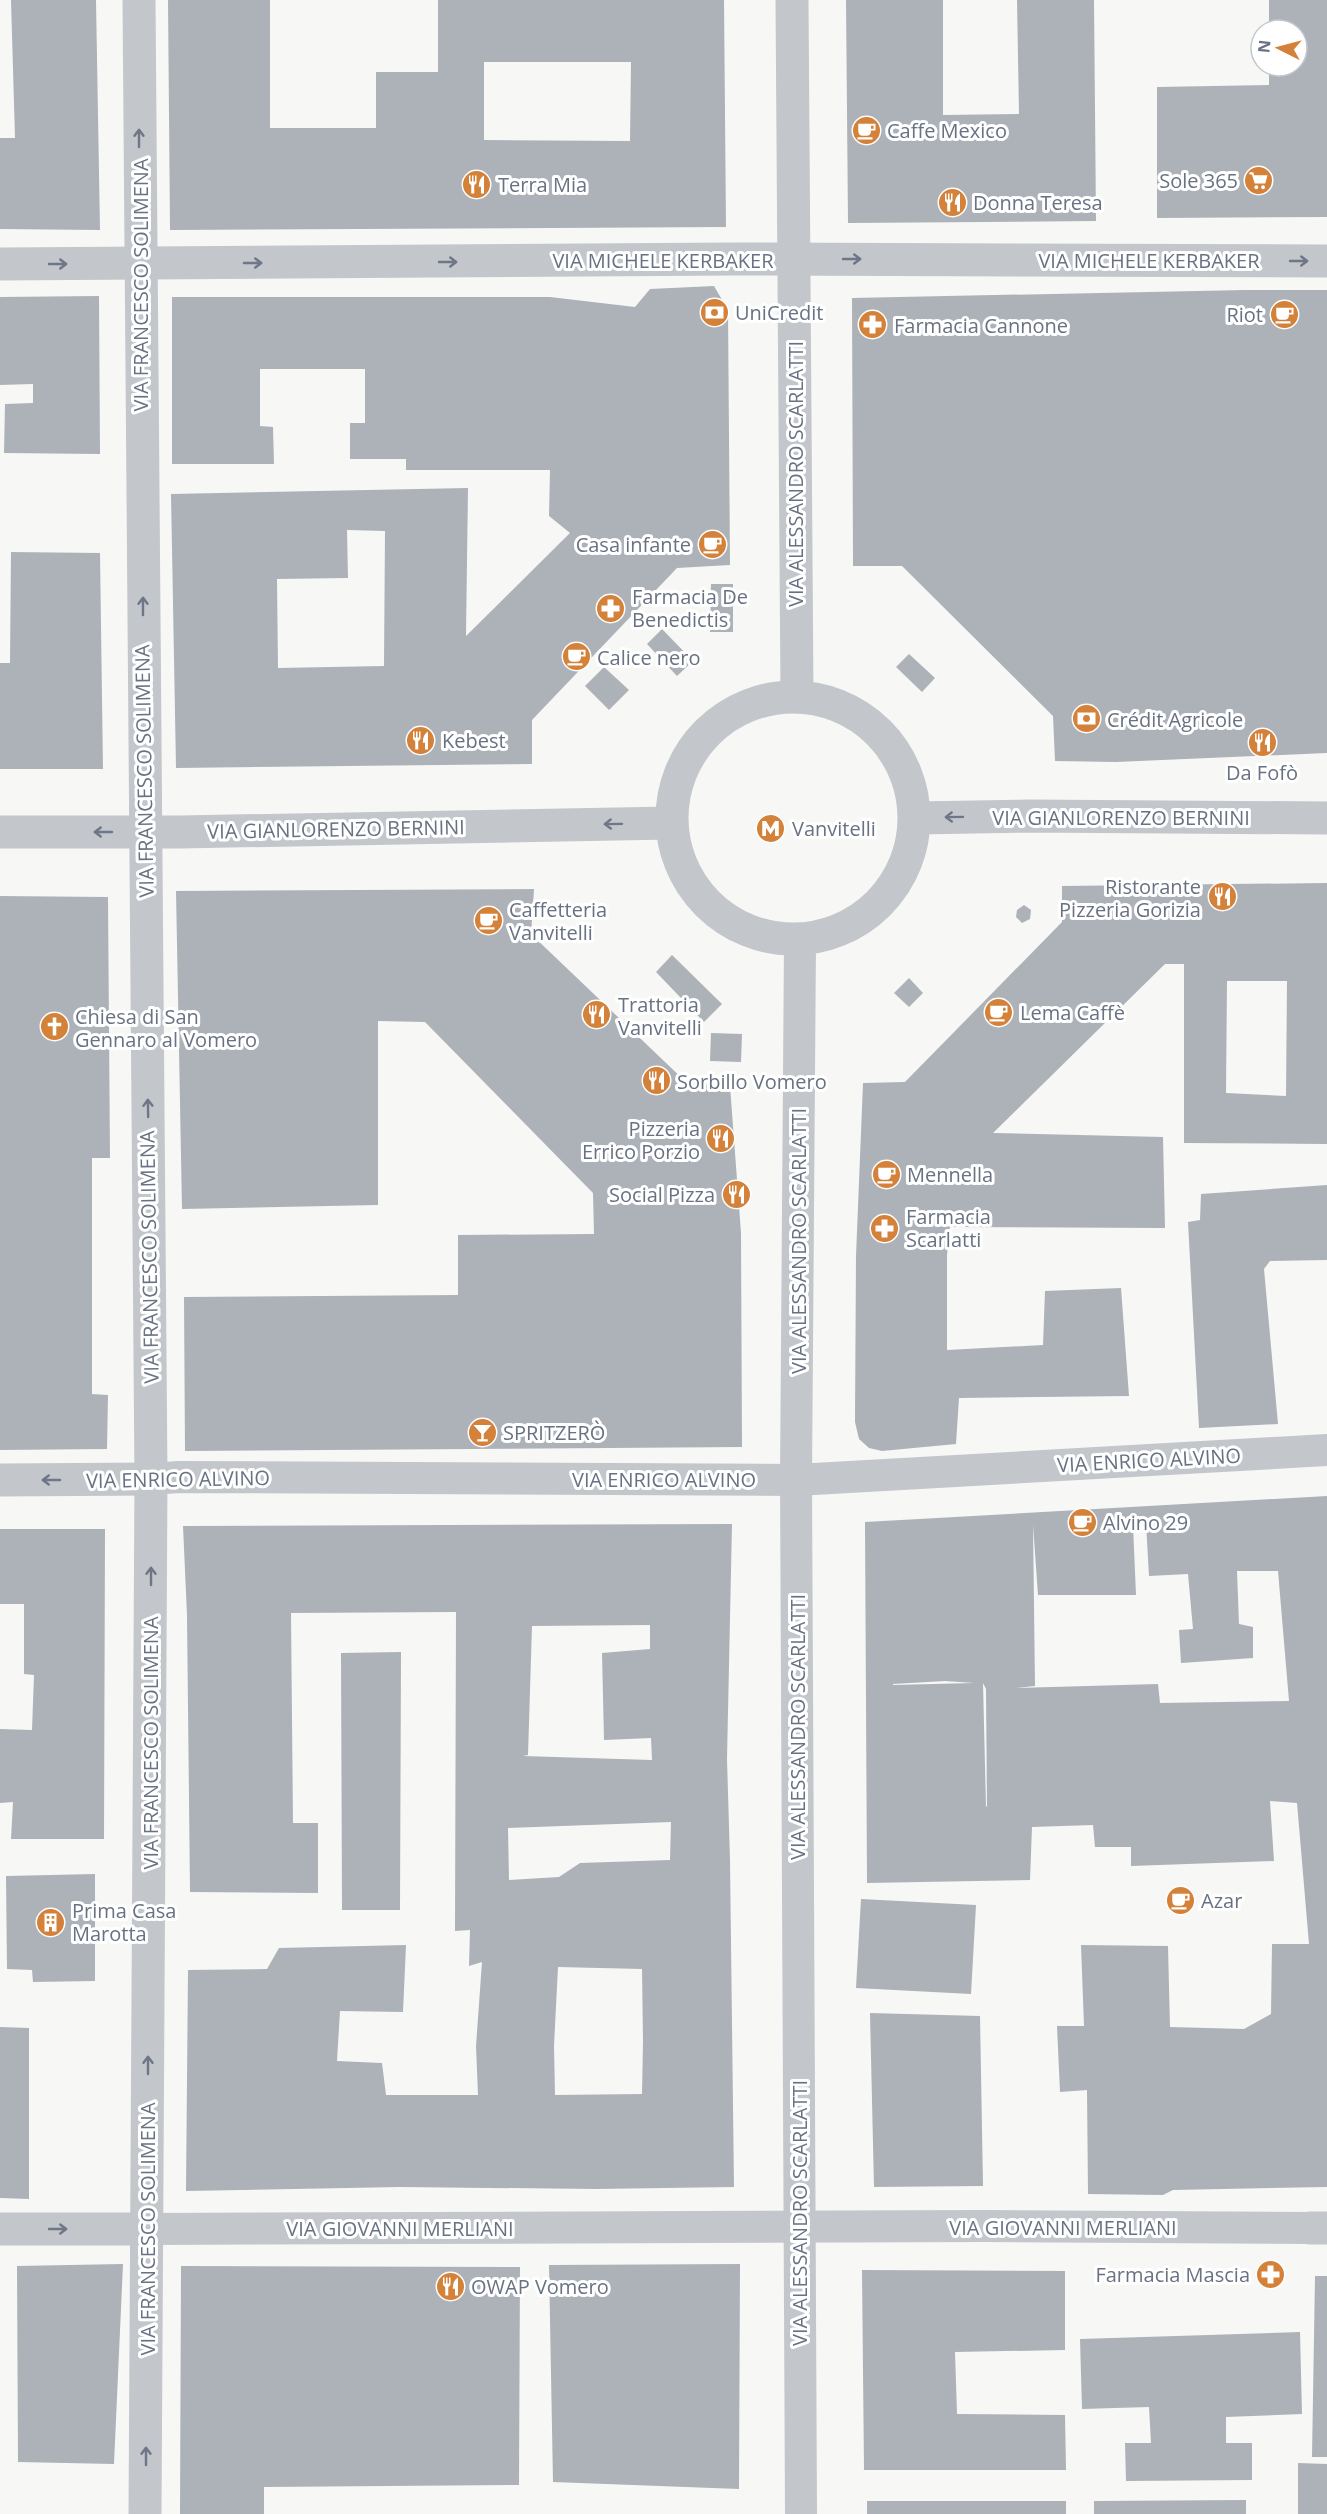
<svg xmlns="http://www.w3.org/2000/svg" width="1327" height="2514" font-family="'Open Sans',sans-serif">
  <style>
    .building { fill: #adb2b8; fill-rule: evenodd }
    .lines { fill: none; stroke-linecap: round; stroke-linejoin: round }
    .pedestrian { stroke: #c3c6ca; stroke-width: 32 }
    .minor { stroke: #c3c6ca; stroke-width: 33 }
    .tertiary { stroke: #c3c6ca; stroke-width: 33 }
    .oneway { stroke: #6e7687 }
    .labels { text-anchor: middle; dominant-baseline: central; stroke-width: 6; stroke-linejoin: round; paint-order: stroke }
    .poi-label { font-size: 20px; fill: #697283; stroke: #fff; text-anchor: start }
    .street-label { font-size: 20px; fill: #697283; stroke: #fff }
  </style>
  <rect width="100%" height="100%" fill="#f7f7f5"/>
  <!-- building -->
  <g class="building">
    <path d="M 11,0 L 96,0 L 100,230 L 0,229 L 0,138 L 15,138 Z"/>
    <path d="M 168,0 L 270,0 L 270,128 L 376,128 L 376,72 L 438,72 L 438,0 L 724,0 L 726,227 L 170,230 ZM 484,62 L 631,62 L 630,141 L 484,140 Z"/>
    <path d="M 846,0 L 943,0 L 943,115 L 1019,114 L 1017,0 L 1094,0 L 1096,221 L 848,223 Z"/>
    <path d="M 1269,0 L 1327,0 L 1327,217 L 1157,218 L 1157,87 L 1269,85 L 1269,66 L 1297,66 L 1297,30 L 1269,30 Z"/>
    <path d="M 714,286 L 728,310 L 730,565 L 677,568 L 532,720 L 532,764 L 176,768 L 171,494 L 468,488 L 466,636 L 570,533 L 549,516 L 550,470 L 406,470 L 406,459 L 350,459 L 350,423 L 365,423 L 365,369 L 260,369 L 260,426 L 273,427 L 274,464 L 172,464 L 172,297 L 550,297 L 635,307 L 650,289 ZM 347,530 L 385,531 L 384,666 L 278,668 L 277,579 L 348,578 Z"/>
    <path d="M 1245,290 L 1327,290 L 1327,753 L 1116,762 L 1055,761 L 1053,716 L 902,566 L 853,566 L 852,298 Z"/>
    <path d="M 99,296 L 100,454 L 4,453 L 5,404 L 33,403 L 33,384 L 0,385 L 0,297 Z"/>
    <path d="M 11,552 L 100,553 L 103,769 L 0,769 L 0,663 L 10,663 Z"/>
    <path d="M 711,584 L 733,584 L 733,632 L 710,632 Z"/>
    <path d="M 662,629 L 693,661 L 677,676 L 647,644 Z"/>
    <path d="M 909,654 L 935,678 L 922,692 L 896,667 Z"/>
    <path d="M 604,667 L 629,690 L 609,710 L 585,686 Z"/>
    <path d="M 1327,883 L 1327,1144 L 1184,1143 L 1184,964 L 1165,964 L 993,1133 L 1163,1137 L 1165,1228 L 950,1227 L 947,1255 L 947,1350 L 1043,1345 L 1045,1291 L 1121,1288 L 1129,1396 L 959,1398 L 956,1444 L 882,1451 L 869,1448 L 859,1439 L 855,1422 L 856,1256 L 863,1083 L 905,1082 L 1062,922 L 1062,886 ZM 1227,981 L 1287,981 L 1286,1096 L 1226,1093 Z"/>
    <path d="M 534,889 L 531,934 L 687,1083 L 730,1086 L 741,1233 L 742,1447 L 185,1451 L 184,1297 L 458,1295 L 458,1235 L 594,1234 L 593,1193 L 425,1022 L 378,1021 L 378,1205 L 182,1209 L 176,891 Z"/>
    <path d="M 0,896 L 108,897 L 110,1158 L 92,1158 L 92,1394 L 108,1395 L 107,1449 L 0,1450 Z"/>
    <path d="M 1024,905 L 1031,910 L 1030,919 L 1022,923 L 1016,917 L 1017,910 Z"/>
    <path d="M 672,955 L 722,1004 L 704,1022 L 656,972 Z"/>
    <path d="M 909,978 L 923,993 L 909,1007 L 894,993 Z"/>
    <path d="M 711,1033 L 742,1034 L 741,1062 L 710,1061 Z"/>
    <path d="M 1327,1185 L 1327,1260 L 1270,1261 L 1264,1269 L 1278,1424 L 1199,1428 L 1188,1222 L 1200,1220 L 1201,1194 Z"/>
    <path d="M 1327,1496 L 1327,2187 L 1173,2190 L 1163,2195 L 1088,2194 L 1087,2090 L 1060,2092 L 1057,2026 L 1084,2026 L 1081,1945 L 1168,1946 L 1170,2027 L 1244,2029 L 1271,2014 L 1272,1944 L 1309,1944 L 1297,1803 L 1270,1801 L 1274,1861 L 1131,1866 L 1131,1847 L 1095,1847 L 1093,1825 L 1032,1827 L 1030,1880 L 867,1883 L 865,1522 ZM 1146,1523 L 1149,1576 L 1188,1574 L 1193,1629 L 1179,1630 L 1181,1663 L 1253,1658 L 1253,1627 L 1239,1624 L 1237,1571 L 1278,1571 L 1289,1701 L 1160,1703 L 1158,1684 L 1016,1688 L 1035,1686 L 1033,1525 L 1038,1595 L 1136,1595 L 1133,1525 ZM 945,1681 L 974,1683 L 893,1685 L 893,1684 ZM 983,1683 L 986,1689 L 987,1806 L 986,1807 Z"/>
    <path d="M 732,1524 L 727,1759 L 730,1860 L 734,2187 L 595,2189 L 400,2187 L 186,2191 L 188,1970 L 267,1969 L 279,1948 L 406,1945 L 403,2012 L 340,2011 L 337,2061 L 382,2063 L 386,2095 L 478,2095 L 476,2046 L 482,1962 L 469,1966 L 470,1930 L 455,1931 L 456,1612 L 291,1613 L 293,1823 L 318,1823 L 318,1893 L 190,1892 L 187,1615 L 183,1526 ZM 650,1625 L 650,1649 L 602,1653 L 604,1740 L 651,1738 L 652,1760 L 523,1756 L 528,1755 L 532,1626 ZM 671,1822 L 670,1860 L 580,1863 L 559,1877 L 509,1880 L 508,1828 ZM 558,1967 L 642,1969 L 643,2041 L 642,2094 L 555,2095 L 554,2046 Z"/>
    <path d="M 0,1529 L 105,1529 L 104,1839 L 11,1839 L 13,1802 L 0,1803 L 0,1729 L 32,1730 L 34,1675 L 24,1674 L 24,1604 L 0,1604 Z"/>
    <path d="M 401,1652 L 400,1910 L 342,1910 L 341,1653 Z"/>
    <path d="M 95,1874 L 95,1981 L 33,1982 L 32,1970 L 7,1969 L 6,1876 Z"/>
    <path d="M 861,1899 L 976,1905 L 971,1994 L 856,1988 Z"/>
    <path d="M 870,2013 L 980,2016 L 983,2186 L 874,2187 Z"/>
    <path d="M 0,2027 L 29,2028 L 29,2199 L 0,2198 Z"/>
    <path d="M 123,2264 L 114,2464 L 18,2462 L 17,2266 Z"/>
    <path d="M 740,2264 L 739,2489 L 553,2482 L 549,2265 Z"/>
    <path d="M 181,2266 L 520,2267 L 519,2485 L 264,2487 L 264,2514 L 180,2514 Z"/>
    <path d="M 862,2270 L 1065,2271 L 1065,2350 L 955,2352 L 957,2414 L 1065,2415 L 1066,2470 L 864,2470 Z"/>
    <path d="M 1315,2276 L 1327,2276 L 1327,2457 L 1312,2457 Z"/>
    <path d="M 1300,2332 L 1302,2414 L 1226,2417 L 1226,2443 L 1252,2443 L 1252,2480 L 1126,2481 L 1125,2443 L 1151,2443 L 1149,2407 L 1082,2409 L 1080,2339 Z"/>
    <path d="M 1298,2463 L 1327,2464 L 1327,2514 L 1298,2514 Z"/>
    <path d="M 1246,2500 L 1246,2514 L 1094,2514 L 1094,2501 Z"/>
    <rect x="867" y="2501" width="199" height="13"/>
  </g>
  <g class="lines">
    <!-- pedestrian -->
    <g class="pedestrian">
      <path d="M 800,941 L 796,1480 L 801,2514"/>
      <path d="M 151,1479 L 179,1477 L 796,1480 L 1327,1450"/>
      <path d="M 147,2229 L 986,2226 L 1310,2228"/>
    </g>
    <!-- minor -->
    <g class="minor">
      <path d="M 139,0 L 151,1479 L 145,2514"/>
      <path d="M 792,0 L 797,696"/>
      <path d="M 0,264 L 736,259 L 1327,261"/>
      <path d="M 0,1480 L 151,1479"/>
      <path d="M 1310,2228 L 1327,2228"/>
      <path d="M 0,2229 L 147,2229"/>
    </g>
    <!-- tertiary -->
    <g class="tertiary">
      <circle cx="793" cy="818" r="121"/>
      <path d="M 916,818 L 1030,816 L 1327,818"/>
      <path d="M 0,832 L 181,832 L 671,823"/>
    </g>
  </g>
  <!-- one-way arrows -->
  <defs><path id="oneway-shaft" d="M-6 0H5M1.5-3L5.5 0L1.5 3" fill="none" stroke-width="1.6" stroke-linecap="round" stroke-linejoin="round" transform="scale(1.5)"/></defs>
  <g class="oneway">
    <use href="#oneway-shaft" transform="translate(139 138) rotate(-90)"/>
    <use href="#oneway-shaft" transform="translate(852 259)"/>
    <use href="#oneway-shaft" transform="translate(1299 261)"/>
    <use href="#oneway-shaft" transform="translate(448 262)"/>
    <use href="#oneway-shaft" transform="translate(253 263)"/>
    <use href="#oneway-shaft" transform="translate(58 264)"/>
    <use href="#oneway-shaft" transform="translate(143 606) rotate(-90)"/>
    <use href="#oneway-shaft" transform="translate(954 817) rotate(179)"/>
    <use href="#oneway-shaft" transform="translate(613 824) rotate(179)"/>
    <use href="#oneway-shaft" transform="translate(103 832) rotate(180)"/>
    <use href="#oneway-shaft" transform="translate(148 1108) rotate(-91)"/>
    <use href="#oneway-shaft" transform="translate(51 1480) rotate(180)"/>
    <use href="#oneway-shaft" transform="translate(151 1576) rotate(-90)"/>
    <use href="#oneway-shaft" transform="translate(148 2065) rotate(-90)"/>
    <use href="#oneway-shaft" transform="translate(58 2229)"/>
    <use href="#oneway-shaft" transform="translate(146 2456) rotate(-90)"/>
  </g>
  <!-- icons -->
  <defs>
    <symbol id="cafe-disc" viewBox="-11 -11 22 22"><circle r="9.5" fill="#d48139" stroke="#fff"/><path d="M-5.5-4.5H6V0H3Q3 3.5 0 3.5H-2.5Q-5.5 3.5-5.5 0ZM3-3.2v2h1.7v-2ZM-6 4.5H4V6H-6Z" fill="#fff"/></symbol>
    <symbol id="supermarket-disc" viewBox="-11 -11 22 22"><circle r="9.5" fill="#d48139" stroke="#fff"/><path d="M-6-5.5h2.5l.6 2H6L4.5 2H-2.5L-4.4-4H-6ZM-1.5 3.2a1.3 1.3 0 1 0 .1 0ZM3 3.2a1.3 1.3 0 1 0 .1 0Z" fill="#fff"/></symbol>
    <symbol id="restaurant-disc" viewBox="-11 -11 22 22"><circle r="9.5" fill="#d48139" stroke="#fff"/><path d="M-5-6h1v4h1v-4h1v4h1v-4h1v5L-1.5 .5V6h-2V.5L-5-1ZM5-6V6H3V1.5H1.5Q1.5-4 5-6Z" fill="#fff"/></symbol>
    <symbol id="bank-disc" viewBox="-11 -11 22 22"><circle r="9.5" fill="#d48139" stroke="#fff"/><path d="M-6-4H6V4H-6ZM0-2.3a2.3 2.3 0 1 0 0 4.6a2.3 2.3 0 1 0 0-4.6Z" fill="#fff"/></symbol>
    <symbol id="pharmacy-disc" viewBox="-11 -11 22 22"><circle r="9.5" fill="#d48139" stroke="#fff"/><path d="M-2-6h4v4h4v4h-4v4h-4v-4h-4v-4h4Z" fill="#fff"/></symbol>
    <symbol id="metro-disc" viewBox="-11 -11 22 22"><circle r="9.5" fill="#d48139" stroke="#fff"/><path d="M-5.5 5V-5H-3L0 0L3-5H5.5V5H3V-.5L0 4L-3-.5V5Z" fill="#fff"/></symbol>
    <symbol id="church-disc" viewBox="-11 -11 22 22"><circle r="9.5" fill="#d48139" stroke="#fff"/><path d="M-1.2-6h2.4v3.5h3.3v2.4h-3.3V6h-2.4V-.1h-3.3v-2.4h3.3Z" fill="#fff"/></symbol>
    <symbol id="bar-disc" viewBox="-11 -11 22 22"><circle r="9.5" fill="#d48139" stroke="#fff"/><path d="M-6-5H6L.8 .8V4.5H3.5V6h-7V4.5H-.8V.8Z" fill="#fff"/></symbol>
    <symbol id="building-disc" viewBox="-11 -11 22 22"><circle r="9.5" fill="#d48139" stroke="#fff"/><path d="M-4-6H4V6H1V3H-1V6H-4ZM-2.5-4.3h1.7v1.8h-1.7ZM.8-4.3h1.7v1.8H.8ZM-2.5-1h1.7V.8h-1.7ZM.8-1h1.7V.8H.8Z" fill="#fff"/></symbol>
  </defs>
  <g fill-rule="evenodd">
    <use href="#cafe-disc" x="850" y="114" width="33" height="33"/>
    <use href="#supermarket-disc" x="1242" y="164" width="33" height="33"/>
    <use href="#restaurant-disc" x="460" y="168" width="33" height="33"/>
    <use href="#restaurant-disc" x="936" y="186" width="33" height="33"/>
    <use href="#bank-disc" x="698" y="296" width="33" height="33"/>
    <use href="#cafe-disc" x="1268" y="298" width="33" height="33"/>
    <use href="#pharmacy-disc" x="856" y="308" width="33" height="33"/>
    <use href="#cafe-disc" x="696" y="528" width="33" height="33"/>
    <use href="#pharmacy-disc" x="594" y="592" width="33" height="33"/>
    <use href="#cafe-disc" x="560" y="640" width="33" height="33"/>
    <use href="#bank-disc" x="1070" y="702" width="33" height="33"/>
    <use href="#restaurant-disc" x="404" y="724" width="33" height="33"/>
    <use href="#restaurant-disc" x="1246" y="726" width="33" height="33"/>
    <use href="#metro-disc" x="754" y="812" width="33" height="33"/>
    <use href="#restaurant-disc" x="1206" y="880" width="33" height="33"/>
    <use href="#cafe-disc" x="472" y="904" width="33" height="33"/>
    <use href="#cafe-disc" x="982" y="996" width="33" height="33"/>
    <use href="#restaurant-disc" x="580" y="998" width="33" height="33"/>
    <use href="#church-disc" x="38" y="1010" width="33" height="33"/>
    <use href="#restaurant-disc" x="640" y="1064" width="33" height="33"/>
    <use href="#restaurant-disc" x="704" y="1122" width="33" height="33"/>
    <use href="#cafe-disc" x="870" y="1158" width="33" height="33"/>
    <use href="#restaurant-disc" x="720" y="1178" width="33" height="33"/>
    <use href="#pharmacy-disc" x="868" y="1212" width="33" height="33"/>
    <use href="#bar-disc" x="466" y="1416" width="33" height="33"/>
    <use href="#cafe-disc" x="1066" y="1506" width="33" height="33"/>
    <use href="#cafe-disc" x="1164" y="1884" width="33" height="33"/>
    <use href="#building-disc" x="34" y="1906" width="33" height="33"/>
    <use href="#pharmacy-disc" x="1254" y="2258" width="33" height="33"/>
    <use href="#restaurant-disc" x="434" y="2270" width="33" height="33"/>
  </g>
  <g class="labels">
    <!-- poi labels -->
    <g class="poi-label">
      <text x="887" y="130">Caffe Mexico</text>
      <text x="1238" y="180" text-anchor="end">Sole 365</text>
      <text x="498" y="184">Terra Mia</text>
      <text x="973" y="202">Donna Teresa</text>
      <text x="735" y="312">UniCredit</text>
      <text x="1263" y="314" text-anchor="end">Riot</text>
      <text x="894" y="325">Farmacia Cannone</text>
      <text x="691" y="544" text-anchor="end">Casa infante</text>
      <text x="632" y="596">Farmacia De<tspan x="632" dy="23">Benedictis</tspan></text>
      <text x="597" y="657">Calice nero</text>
      <text x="1107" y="719">Crédit Agricole</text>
      <text x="442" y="740">Kebest</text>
      <text x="1262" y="772" text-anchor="middle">Da Fofò</text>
      <text x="792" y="828">Vanvitelli</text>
      <text x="1201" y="886" text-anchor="end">Ristorante<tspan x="1201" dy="23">Pizzeria Gorizia</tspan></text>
      <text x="509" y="909">Caffetteria<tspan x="509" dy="23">Vanvitelli</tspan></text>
      <text x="618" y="1004">Trattoria<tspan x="618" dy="23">Vanvitelli</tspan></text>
      <text x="1020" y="1012">Lema Caffè</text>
      <text x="75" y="1016">Chiesa di San<tspan x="75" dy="23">Gennaro al Vomero</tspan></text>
      <text x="677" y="1081">Sorbillo Vomero</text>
      <text x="700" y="1128" text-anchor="end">Pizzeria<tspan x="700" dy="23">Errico Porzio</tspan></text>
      <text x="907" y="1174">Mennella</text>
      <text x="715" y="1194" text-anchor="end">Social Pizza</text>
      <text x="906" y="1216">Farmacia<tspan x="906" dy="23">Scarlatti</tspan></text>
      <text x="503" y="1432">SPRITZERÒ</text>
      <text x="1103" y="1522">Alvino 29</text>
      <text x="1201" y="1900">Azar</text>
      <text x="72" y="1910">Prima Casa<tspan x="72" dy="23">Marotta</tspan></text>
      <text x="1250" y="2274" text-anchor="end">Farmacia Mascia</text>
      <text x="471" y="2286">OWAP Vomero</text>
    </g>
    <!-- street labels -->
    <g class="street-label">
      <text x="663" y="260">VIA MICHELE KERBAKER</text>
      <text x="1149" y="260">VIA MICHELE KERBAKER</text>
      <text transform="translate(140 285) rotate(-90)">VIA FRANCESCO SOLIMENA</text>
      <text transform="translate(795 474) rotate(-90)">VIA ALESSANDRO SCARLATTI</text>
      <text transform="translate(144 771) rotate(-91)">VIA FRANCESCO SOLIMENA</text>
      <text x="1121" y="817">VIA GIANLORENZO BERNINI</text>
      <text transform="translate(336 829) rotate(-1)">VIA GIANLORENZO BERNINI</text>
      <text transform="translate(798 1241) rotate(-90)">VIA ALESSANDRO SCARLATTI</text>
      <text transform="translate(149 1257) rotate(-91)">VIA FRANCESCO SOLIMENA</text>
      <text transform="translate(1149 1460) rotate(-3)">VIA ENRICO ALVINO</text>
      <text transform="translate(178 1479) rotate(-1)">VIA ENRICO ALVINO</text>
      <text x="664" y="1479">VIA ENRICO ALVINO</text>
      <text transform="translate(797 1727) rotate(-90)">VIA ALESSANDRO SCARLATTI</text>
      <text transform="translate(150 1743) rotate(-90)">VIA FRANCESCO SOLIMENA</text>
      <text transform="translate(799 2213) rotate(-90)">VIA ALESSANDRO SCARLATTI</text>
      <text x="1063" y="2227">VIA GIOVANNI MERLIANI</text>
      <text x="400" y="2228">VIA GIOVANNI MERLIANI</text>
      <text transform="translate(147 2229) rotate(-90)">VIA FRANCESCO SOLIMENA</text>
    </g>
  </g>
  <!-- north arrow -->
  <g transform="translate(1279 48) rotate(276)"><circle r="28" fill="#ffffff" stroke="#c3c7cd" stroke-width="1.5"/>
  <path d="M0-4.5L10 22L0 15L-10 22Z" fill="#d48139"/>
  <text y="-9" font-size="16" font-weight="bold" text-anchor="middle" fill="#697283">N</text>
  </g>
</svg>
